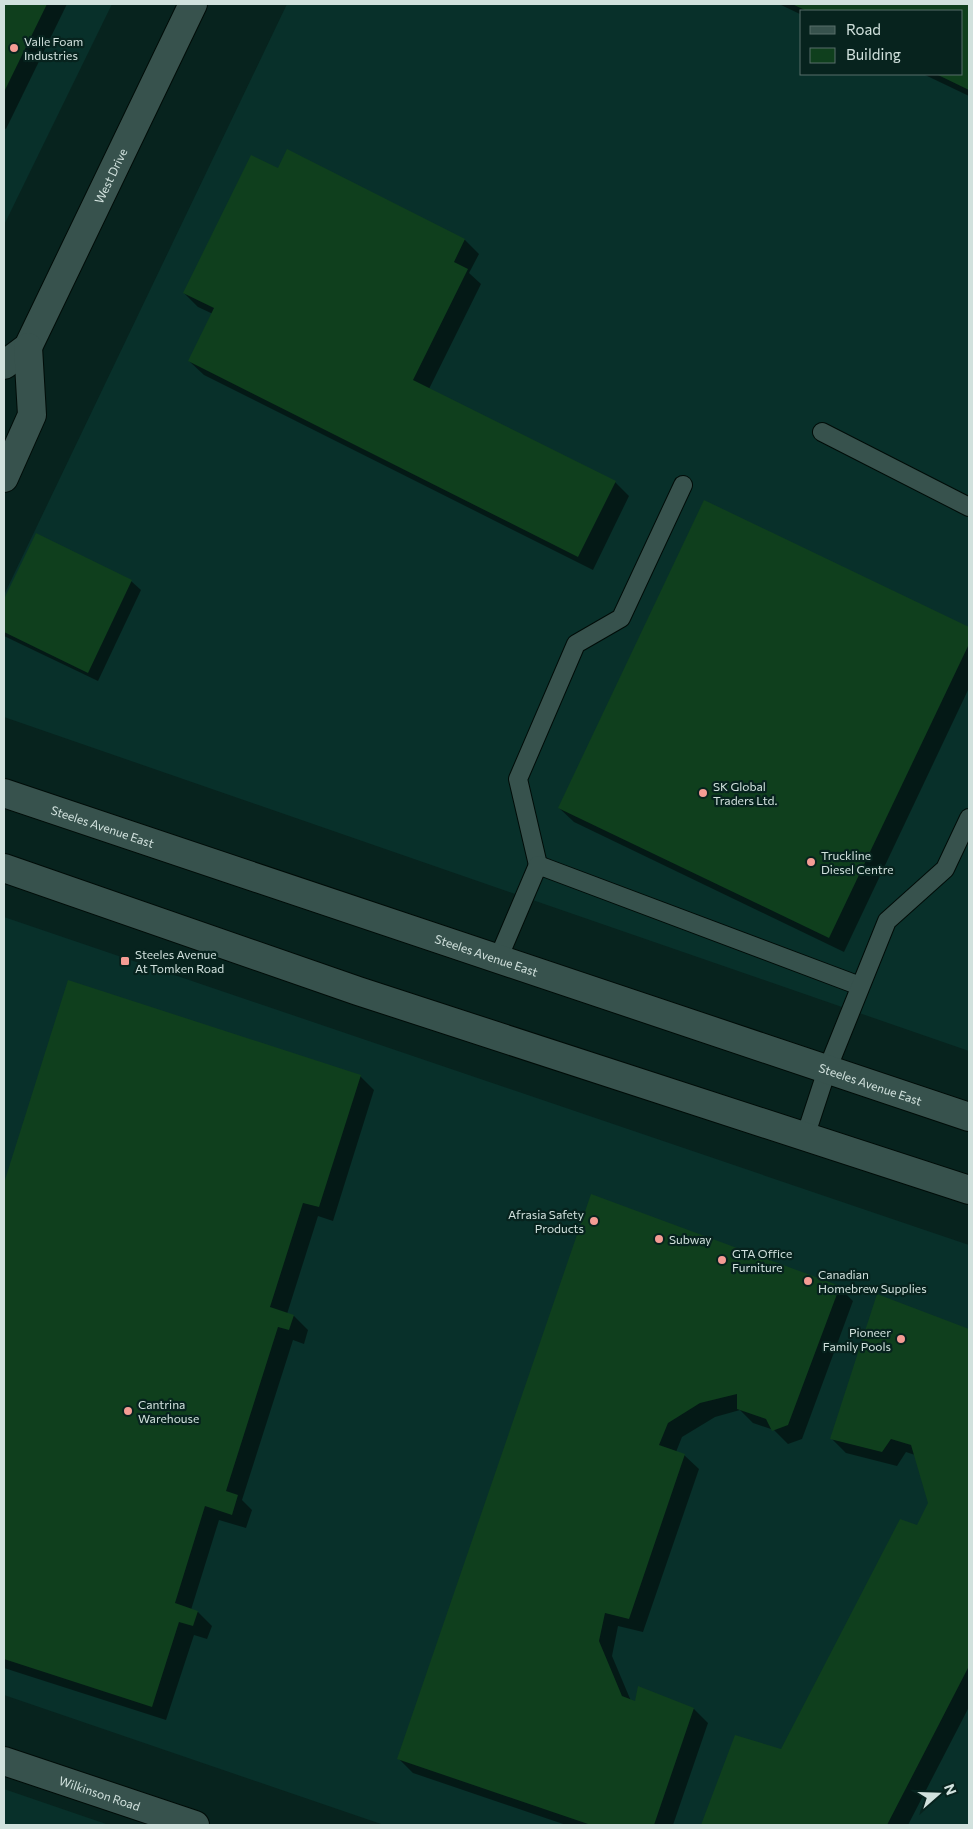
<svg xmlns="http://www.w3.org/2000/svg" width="973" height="1829" font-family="Commissioner,sans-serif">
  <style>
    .built { fill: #08302a; fill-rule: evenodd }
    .shadow { fill: #0007 }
    .building { fill: #0f3f1d }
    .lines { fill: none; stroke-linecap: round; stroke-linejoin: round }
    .service-casing { stroke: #000c08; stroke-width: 20 }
    .minor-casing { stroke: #000c08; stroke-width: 30 }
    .tertiary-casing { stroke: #000c08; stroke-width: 30 }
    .secondary-casing { stroke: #000c08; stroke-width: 30 }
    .service { stroke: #37524d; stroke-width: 18 }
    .minor { stroke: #37524d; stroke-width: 28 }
    .tertiary { stroke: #37524d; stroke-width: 28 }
    .secondary { stroke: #37524d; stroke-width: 28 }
    .poi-dot { fill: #f59c94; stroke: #07231e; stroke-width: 2 }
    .labels { text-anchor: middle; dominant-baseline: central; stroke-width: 4.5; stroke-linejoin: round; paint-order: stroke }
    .poi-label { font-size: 12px; fill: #d1e1dd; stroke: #07231e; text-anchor: start }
    .street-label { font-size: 12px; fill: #d1e1dd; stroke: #07231e }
  </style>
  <rect width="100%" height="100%" fill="#07231e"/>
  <!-- built -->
  <g class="built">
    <path d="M 4,4 L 112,4 L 4,225 Z"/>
    <path d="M 287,4 L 969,4 L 969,1051 L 4,717 L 4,595 ZM 802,11 L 962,11 L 962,74 L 802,74 Z"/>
    <path d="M 4,917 L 969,1245 L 969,1825 L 384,1825 L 4,1695 Z"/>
    <path d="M 4,1789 L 109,1825 L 4,1825 Z"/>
  </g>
  <!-- shadow -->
  <g class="shadow">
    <path d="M 4,4 L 67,4 L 6,129 L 4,128 Z"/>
    <path d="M 779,4 L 969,4 L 969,96 L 923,74 L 962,74 L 962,11 L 802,11 L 802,15 Z"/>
    <path d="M 278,170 L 465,240 L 479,254 L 469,273 L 481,284 L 429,389 L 615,482 L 629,496 L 593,570 L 204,375 L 189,361 L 213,314 L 198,307 L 184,293 Z"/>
    <path d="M 705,502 L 969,629 L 969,688 L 844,952 L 574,822 L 559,808 Z"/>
    <path d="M 36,534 L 131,581 L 141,590 L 98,681 L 4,636 L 4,602 Z"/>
    <path d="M 69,982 L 360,1076 L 374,1090 L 333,1221 L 318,1216 L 287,1314 L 294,1316 L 308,1330 L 304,1344 L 293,1340 L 242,1500 L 252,1510 L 246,1528 L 219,1520 L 191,1610 L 198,1612 L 212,1626 L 207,1639 L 194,1635 L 166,1720 L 4,1668 L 4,1187 Z"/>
    <path d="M 592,1196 L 839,1287 L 853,1301 L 802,1439 L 788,1444 L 774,1430 L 753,1423 L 740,1410 L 715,1417 L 682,1437 L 676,1452 L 684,1455 L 699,1469 L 643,1632 L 618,1626 L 612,1656 L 631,1701 L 694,1709 L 708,1723 L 673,1825 L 566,1825 L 413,1773 L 399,1759 Z"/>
    <path d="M 878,1296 L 969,1330 L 969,1707 L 908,1825 L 703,1825 L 736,1737 L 781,1750 L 918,1527 L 929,1503 L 915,1455 L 906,1452 L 897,1466 L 846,1453 L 832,1439 Z"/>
  </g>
  <!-- building -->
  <g class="building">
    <path d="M 4,4 L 47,4 L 4,92 Z"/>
    <path d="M 792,4 L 969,4 L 969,90 L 936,74 L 962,74 L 962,11 L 807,11 Z"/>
    <path d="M 287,149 L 465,239 L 454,262 L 468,269 L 413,380 L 616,481 L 578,557 L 188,361 L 214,308 L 183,293 L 251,155 L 278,168 Z"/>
    <path d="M 704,500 L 969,627 L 969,644 L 829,938 L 558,808 Z"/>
    <path d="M 36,533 L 132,580 L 88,673 L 4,632 L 4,599 Z"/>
    <path d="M 68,980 L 361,1075 L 319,1207 L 303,1203 L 270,1307 L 294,1315 L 289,1330 L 278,1327 L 226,1491 L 238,1495 L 232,1515 L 205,1506 L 175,1603 L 198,1611 L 193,1626 L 179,1622 L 152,1707 L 4,1659 L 4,1183 Z"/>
    <path d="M 591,1194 L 840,1286 L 788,1425 L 772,1431 L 766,1419 L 737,1409 L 737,1394 L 700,1403 L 668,1423 L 659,1445 L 685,1454 L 629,1619 L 605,1613 L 599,1641 L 622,1696 L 635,1701 L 638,1686 L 694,1708 L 654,1825 L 591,1825 L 397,1759 Z"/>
    <path d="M 877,1294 L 969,1329 L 969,1666 L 887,1825 L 701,1825 L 735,1735 L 781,1749 L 900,1519 L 917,1525 L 928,1503 L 911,1445 L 891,1439 L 882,1452 L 830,1439 Z"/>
  </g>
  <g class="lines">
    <defs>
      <g id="service">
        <path d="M 822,432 L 969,507"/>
        <path d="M 538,865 L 518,779 L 576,644 L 621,618 L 683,485"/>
        <path d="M 498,959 L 538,865 L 860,986"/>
        <path d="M 805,1137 L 827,1070 L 887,921 L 945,869 L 969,818"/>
      </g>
      <g id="minor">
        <path id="s1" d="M 4,1761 L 195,1825"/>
      </g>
      <g id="tertiary">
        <path id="s2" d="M 4,365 L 28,347 L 193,4"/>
        <path d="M 4,478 L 32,415 L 28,347"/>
      </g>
      <g id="secondary">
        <path id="s3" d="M 4,793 L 969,1117"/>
        <path d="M 4,868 L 358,991 L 969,1190"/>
      </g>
    </defs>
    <!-- service casing -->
    <use href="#service" class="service-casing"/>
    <!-- minor casing -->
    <use href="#minor" class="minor-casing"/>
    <!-- tertiary casing -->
    <use href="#tertiary" class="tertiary-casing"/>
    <!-- secondary casing -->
    <use href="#secondary" class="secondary-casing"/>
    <!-- service -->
    <use href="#service" class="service"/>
    <!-- minor -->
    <use href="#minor" class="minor"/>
    <!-- tertiary -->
    <use href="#tertiary" class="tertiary"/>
    <!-- secondary -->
    <use href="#secondary" class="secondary"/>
  </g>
  <!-- markers -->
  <g class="poi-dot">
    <circle cx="14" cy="48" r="5"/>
    <circle cx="703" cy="793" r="5"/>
    <circle cx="811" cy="862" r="5"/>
    <rect x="120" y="956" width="10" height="10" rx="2.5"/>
    <circle cx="594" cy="1221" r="5"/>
    <circle cx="659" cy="1239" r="5"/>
    <circle cx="722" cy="1260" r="5"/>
    <circle cx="808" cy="1281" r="5"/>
    <circle cx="901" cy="1339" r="5"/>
    <circle cx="128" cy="1411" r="5"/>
  </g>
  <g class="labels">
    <!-- poi labels -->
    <g class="poi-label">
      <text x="24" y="41">Valle Foam<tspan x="24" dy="14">Industries</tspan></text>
      <text x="713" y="786">SK Global<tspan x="713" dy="14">Traders Ltd.</tspan></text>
      <text x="821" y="855">Truckline<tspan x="821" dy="14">Diesel Centre</tspan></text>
      <text x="135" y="954">Steeles Avenue<tspan x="135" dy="14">At Tomken Road</tspan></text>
      <text x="584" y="1214" text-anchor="end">Afrasia Safety<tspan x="584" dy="14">Products</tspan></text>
      <text x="669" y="1239">Subway</text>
      <text x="732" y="1253">GTA Office<tspan x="732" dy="14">Furniture</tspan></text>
      <text x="818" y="1274">Canadian<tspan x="818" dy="14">Homebrew Supplies</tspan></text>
      <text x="891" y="1332" text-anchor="end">Pioneer<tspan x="891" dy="14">Family Pools</tspan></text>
      <text x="138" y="1404">Cantrina<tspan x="138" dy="14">Warehouse</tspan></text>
    </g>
    <!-- street labels -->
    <g class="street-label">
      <text stroke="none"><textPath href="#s2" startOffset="220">West Drive</textPath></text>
      <text stroke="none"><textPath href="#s3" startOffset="104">Steeles Avenue East</textPath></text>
      <text stroke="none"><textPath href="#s3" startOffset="509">Steeles Avenue East</textPath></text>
      <text stroke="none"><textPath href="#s3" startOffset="914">Steeles Avenue East</textPath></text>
      <text stroke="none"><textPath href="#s1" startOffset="101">Wilkinson Road</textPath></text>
    </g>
  </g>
  <!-- border -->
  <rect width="973" height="1829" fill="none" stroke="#d1e1dd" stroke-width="10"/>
  <!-- legend -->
  <rect x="800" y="10" width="162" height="65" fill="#07231e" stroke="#586f6a"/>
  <rect x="810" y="26" width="25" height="8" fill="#37524d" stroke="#586f6a"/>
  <text x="846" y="35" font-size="15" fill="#d1e1dd">Road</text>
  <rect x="810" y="48" width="25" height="15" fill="#0f3f1d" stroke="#586f6a"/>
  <text x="846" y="60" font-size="15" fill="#d1e1dd">Building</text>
  <!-- north arrow -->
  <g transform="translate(938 1794) rotate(70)" stroke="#07231e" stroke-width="4" paint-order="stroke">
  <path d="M0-4L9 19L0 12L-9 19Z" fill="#d1e1dd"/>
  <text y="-8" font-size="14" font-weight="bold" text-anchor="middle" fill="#d1e1dd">N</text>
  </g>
</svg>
